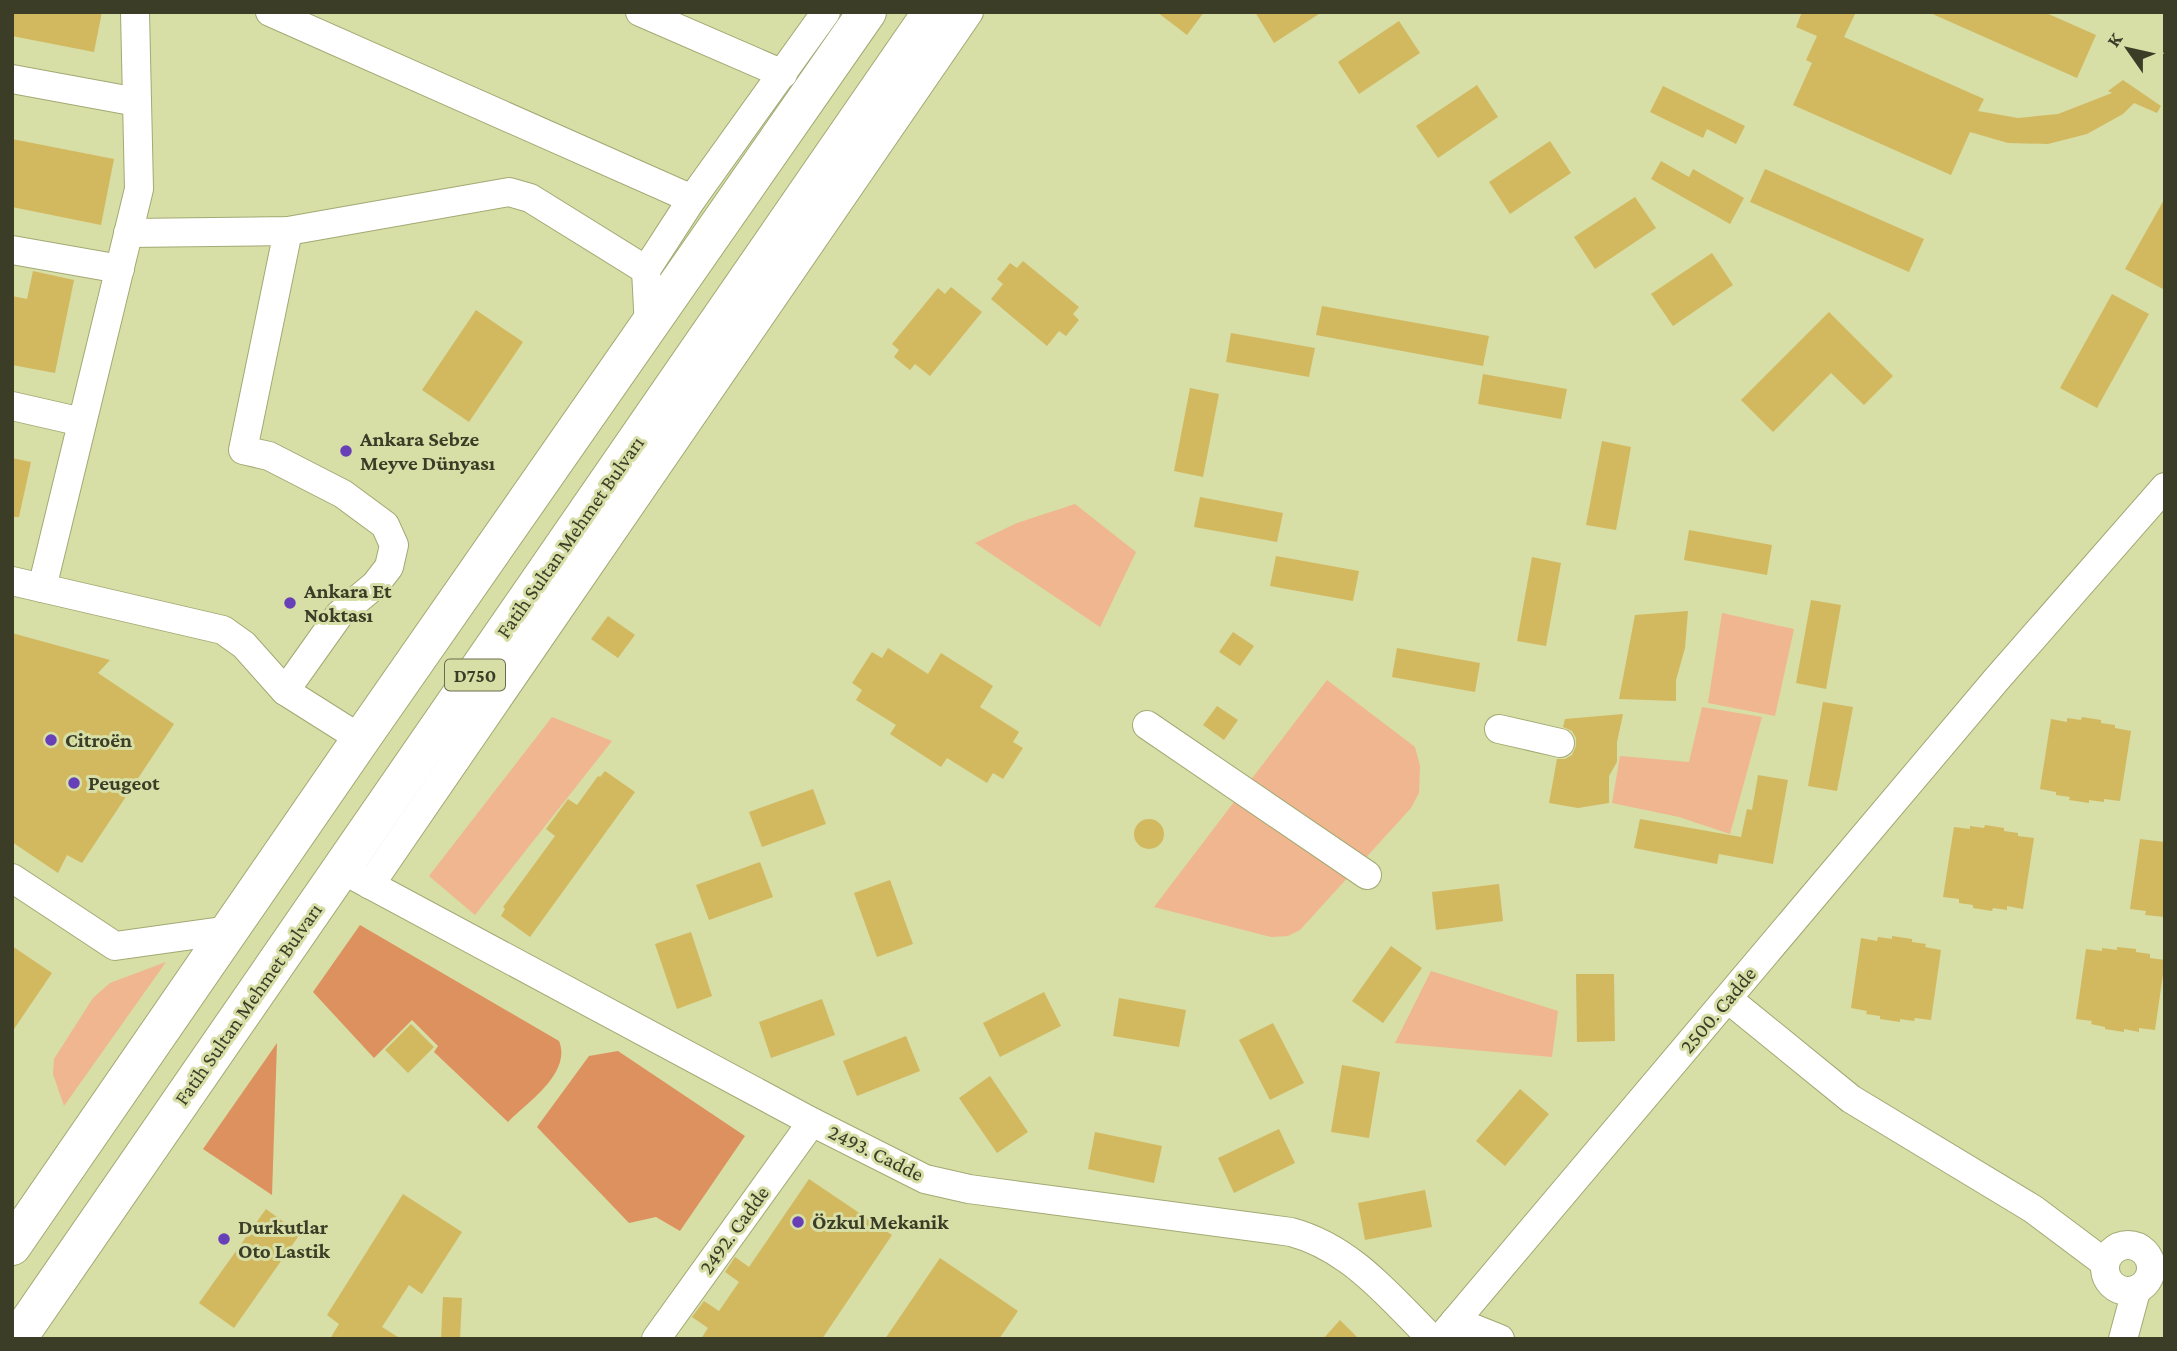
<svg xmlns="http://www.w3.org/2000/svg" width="2177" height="1351" font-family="'Crimson Pro',serif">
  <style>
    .green { fill: #f0b690 }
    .forest { fill: #dc915e }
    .building { fill: #d2b960 }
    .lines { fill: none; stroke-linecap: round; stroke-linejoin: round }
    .minor-casing { stroke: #a3a973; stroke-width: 30 }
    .highway-casing { stroke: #a3a973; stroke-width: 40 }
    .minor { stroke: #fff; stroke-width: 28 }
    .highway { stroke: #fff; stroke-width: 38 }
    .poi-dot { fill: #673fb7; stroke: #d7dea6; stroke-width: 2.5 }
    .labels { text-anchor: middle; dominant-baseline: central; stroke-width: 6; stroke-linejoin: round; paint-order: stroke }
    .shield { fill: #d7dea6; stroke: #6a6d4d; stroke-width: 2 }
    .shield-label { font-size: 19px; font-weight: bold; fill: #3b3d27 }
    .poi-label { font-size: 21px; font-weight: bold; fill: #3b3d27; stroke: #d7dea6; text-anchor: start }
    .street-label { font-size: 21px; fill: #3b3d27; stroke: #d7dea6 }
  </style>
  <rect width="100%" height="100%" fill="#d7dea6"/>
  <!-- green -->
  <g class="green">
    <path d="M 1075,504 L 1136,552 L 1100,627 L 975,543 L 1017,523 Z"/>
    <path d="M 1722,613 L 1794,629 L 1775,716 L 1708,703 Z"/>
    <path d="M 1327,680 L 1415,747 L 1420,766 L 1419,793 L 1411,808 L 1300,930 L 1288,936 L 1271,937 L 1154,907 Z"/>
    <path d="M 1702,707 L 1762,717 L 1730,834 L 1679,817 L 1612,803 L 1620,756 L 1689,762 Z"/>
    <path d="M 552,717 L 612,741 L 475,915 L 429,876 Z"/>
    <path d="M 166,962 L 64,1106 L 53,1074 L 54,1059 L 93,998 L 110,983 Z"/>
    <path d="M 1431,971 L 1558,1011 L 1552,1057 L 1395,1043 Z"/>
  </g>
  <!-- forest -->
  <g class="forest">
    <path d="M 360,925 L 559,1041 C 572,1073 528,1102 508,1122 L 434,1052 L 438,1046 L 412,1020 L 374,1058 L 313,992 Z"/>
    <path d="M 277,1043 L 272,1195 L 203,1149 Z"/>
    <path d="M 618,1051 L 745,1136 L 680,1231 L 656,1217 L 629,1223 L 537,1127 L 589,1056 Z"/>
  </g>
  <!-- building -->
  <g class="building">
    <path d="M 12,12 L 102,12 L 94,52 L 12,36 Z"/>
    <path d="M 1157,12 L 1204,12 L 1187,35 Z"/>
    <path d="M 1255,12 L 1322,12 L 1274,43 Z"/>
    <path d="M 1802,12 L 1856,12 L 1844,37 L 1984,99 L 1978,111 L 2018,118 L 2058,114 L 2112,93 L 2108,91 L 2123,80 L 2161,106 L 2157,113 L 2134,103 L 2123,114 L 2087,134 L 2048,144 L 2008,143 L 1970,132 L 1951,175 L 1793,105 L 1812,63 L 1806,60 L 1817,36 L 1796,27 Z"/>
    <path d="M 1928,12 L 2044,12 L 2096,35 L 2077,78 Z"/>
    <path d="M 1399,21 L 1420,53 L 1359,94 L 1338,62 Z"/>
    <path d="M 1477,85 L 1498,117 L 1438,158 L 1416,126 Z"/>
    <path d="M 1663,86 L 1745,126 L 1736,144 L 1707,129 L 1703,138 L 1650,112 Z"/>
    <path d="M 12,139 L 114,159 L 101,225 L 12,207 Z"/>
    <path d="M 1550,141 L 1571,173 L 1510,214 L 1489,182 Z"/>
    <path d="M 1661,161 L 1689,177 L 1693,169 L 1744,198 L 1730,224 L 1651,179 Z"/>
    <path d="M 1765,169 L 1924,239 L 1909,272 L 1750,202 Z"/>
    <path d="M 1635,197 L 1656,228 L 1595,269 L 1574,237 Z"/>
    <path d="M 2165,198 L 2165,290 L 2125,269 Z"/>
    <path d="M 1712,253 L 1733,285 L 1673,326 L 1651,294 Z"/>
    <path d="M 1023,261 L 1079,307 L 1073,314 L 1079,320 L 1066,336 L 1059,331 L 1047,346 L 991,299 L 1003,284 L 997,279 L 1010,263 L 1017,268 Z"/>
    <path d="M 33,271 L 74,280 L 55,373 L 12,365 L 12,296 L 27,299 Z"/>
    <path d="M 951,287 L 982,312 L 930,376 L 915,364 L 910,370 L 894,357 L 899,350 L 892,344 L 938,288 L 945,294 Z"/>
    <path d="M 2112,294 L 2149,314 L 2097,408 L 2060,388 Z"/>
    <path d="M 1322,306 L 1489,336 L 1483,366 L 1316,335 Z"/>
    <path d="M 476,310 L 523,342 L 469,422 L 422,390 Z"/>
    <path d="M 1829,312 L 1893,376 L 1864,405 L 1831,373 L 1773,432 L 1741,400 Z"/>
    <path d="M 1231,333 L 1315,348 L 1309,377 L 1226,362 Z"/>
    <path d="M 1483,374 L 1567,389 L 1561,419 L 1478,404 Z"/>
    <path d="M 1190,388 L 1219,394 L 1203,477 L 1174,471 Z"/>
    <path d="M 1602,441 L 1631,447 L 1616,530 L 1586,525 Z"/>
    <path d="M 12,458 L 31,462 L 19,517 L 12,517 Z"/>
    <path d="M 1200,497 L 1283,513 L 1277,542 L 1194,527 Z"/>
    <path d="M 1689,530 L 1772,545 L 1767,575 L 1684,560 Z"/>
    <path d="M 1276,556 L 1359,571 L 1353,601 L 1270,586 Z"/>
    <path d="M 1532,557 L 1561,563 L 1546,646 L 1517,641 Z"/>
    <path d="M 1811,600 L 1841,605 L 1826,689 L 1796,683 Z"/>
    <path d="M 1688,611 L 1685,648 L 1676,680 L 1676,701 L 1619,699 L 1635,615 Z"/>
    <path d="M 608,616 L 635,635 L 618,658 L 591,639 Z"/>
    <path d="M 1233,632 L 1254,646 L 1240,666 L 1219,652 Z"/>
    <path d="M 12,633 L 110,660 L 98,673 L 174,724 L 82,863 L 67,855 L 58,873 L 12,842 Z"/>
    <path d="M 888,648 L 928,674 L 941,653 L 993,686 L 980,707 L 1019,732 L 1013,742 L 1023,748 L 1003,779 L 993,773 L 987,783 L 947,758 L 941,767 L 890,734 L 896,725 L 856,700 L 862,690 L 852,683 L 872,652 L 882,658 Z"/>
    <path d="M 1397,648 L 1480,663 L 1475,692 L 1392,677 Z"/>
    <path d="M 1823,702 L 1853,707 L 1837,791 L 1808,786 Z"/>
    <path d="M 1217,706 L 1238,720 L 1224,740 L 1203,725 Z"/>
    <path d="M 1623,714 L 1617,742 L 1617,762 L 1609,776 L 1609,803 L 1578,808 L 1549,803 L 1557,759 L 1565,759 L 1572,755 L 1576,746 L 1576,738 L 1572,731 L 1563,727 L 1565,719 Z"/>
    <path d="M 2082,717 L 2101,720 L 2101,723 L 2115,725 L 2115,728 L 2131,731 L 2120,801 L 2104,799 L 2104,802 L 2089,800 L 2089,803 L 2069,800 L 2070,797 L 2056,795 L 2056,792 L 2040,789 L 2051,719 L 2067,722 L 2067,718 L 2081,720 Z"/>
    <path d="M 605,771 L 635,792 L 530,937 L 501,916 L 505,909 L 503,907 L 555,836 L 546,829 L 568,799 L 577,805 L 598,776 L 600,777 Z"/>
    <path d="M 1758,775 L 1788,780 L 1773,864 L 1719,854 L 1717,864 L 1634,848 L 1640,819 L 1741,837 L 1747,809 L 1752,810 Z"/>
    <path d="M 813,789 L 826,824 L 762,847 L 749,812 Z"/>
    <circle cx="1149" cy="834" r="15"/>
    <path d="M 1985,825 L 2004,828 L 2004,831 L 2018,833 L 2018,836 L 2034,838 L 2023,909 L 2007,906 L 2007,910 L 1993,908 L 1992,911 L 1973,908 L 1973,905 L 1959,903 L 1959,899 L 1943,897 L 1954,827 L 1970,829 L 1970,826 L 1984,828 Z"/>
    <path d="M 2140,839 L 2165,842 L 2165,917 L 2145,915 L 2146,911 L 2130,909 Z"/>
    <path d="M 760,862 L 773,897 L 709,920 L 696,885 Z"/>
    <path d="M 890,880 L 913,944 L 877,957 L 854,893 Z"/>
    <path d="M 1499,884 L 1503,921 L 1436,930 L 1432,892 Z"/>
    <path d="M 691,932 L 712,996 L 677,1009 L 655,944 Z"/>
    <path d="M 1892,936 L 1912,939 L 1912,942 L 1926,944 L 1925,947 L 1941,950 L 1931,1020 L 1915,1018 L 1914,1021 L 1900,1019 L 1900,1022 L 1880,1019 L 1880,1016 L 1866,1014 L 1867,1011 L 1851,1008 L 1861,938 L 1877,941 L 1878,937 L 1892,939 Z"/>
    <path d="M 12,946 L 52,973 L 12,1032 Z"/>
    <path d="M 1391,946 L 1422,968 L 1383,1023 L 1352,1001 Z"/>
    <path d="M 2117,947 L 2136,949 L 2136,952 L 2150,954 L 2150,958 L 2165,960 L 2155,1030 L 2139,1028 L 2139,1032 L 2124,1029 L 2124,1032 L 2105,1029 L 2105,1027 L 2091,1024 L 2092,1021 L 2076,1019 L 2086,949 L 2102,951 L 2102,948 L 2117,950 Z"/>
    <path d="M 1576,974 L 1614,974 L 1615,1041 L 1577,1042 Z"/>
    <path d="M 1044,992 L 1061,1026 L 1000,1057 L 983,1023 Z"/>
    <path d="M 1119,998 L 1186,1010 L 1179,1047 L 1113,1036 Z"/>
    <path d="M 822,999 L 835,1035 L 771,1058 L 759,1022 Z"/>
    <path d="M 1273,1023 L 1304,1083 L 1270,1100 L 1239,1040 Z"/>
    <path d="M 411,1024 L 434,1047 L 408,1073 L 385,1050 Z"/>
    <path d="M 906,1036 L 920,1071 L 857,1096 L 843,1061 Z"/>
    <path d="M 1342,1065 L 1380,1072 L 1369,1138 L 1331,1132 Z"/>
    <path d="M 990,1076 L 1028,1132 L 997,1153 L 959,1098 Z"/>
    <path d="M 1520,1089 L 1549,1114 L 1505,1166 L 1476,1141 Z"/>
    <path d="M 1279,1129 L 1295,1163 L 1234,1193 L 1218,1158 Z"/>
    <path d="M 1095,1132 L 1162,1146 L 1154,1183 L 1088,1169 Z"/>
    <path d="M 809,1179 L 892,1235 L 822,1339 L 701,1339 L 708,1328 L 692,1317 L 704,1301 L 719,1311 L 739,1282 L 725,1272 L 735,1257 L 749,1267 Z"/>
    <path d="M 1425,1190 L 1432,1227 L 1365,1240 L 1358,1203 Z"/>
    <path d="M 403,1194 L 462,1232 L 422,1294 L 409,1285 L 382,1327 L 401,1339 L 330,1339 L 339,1324 L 327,1315 Z"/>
    <path d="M 266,1209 L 300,1234 L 234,1328 L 199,1303 Z"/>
    <path d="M 940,1258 L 1018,1311 L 999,1339 L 885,1339 Z"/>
    <path d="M 443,1297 L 462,1298 L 460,1339 L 441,1339 Z"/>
    <path d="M 1340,1320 L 1359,1339 L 1323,1339 Z"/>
  </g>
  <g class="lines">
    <defs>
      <g id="minor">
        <path d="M 270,12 L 692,199"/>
        <path d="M 640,12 L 783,74"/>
        <path d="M 12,79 L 137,102"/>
        <path d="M 128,233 L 288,231 L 509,192 L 530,198 L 646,270"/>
        <path d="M 12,250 L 120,269"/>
        <path d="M 649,328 L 646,270 L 692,199 L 826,12"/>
        <path d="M 12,406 L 82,422"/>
        <path d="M 12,581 L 223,630 L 244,645 L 285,691 L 361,739"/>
        <path d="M 42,588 L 139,189 L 135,12"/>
        <path d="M 285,691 L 339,615 L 375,585 L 389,567 L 394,545 L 385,525 L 343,494 L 269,456 L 243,450 L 288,231"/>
        <path d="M 1147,725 L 1367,875"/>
        <path d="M 1499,729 L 1560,743"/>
        <path d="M 341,869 L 812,1122 L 925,1179 L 969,1189 L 1291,1232 C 1351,1248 1390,1297 1432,1339"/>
        <path d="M 12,878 L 115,946 L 229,930"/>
        <path d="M 370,885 L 969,12"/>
        <path d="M 1728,999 L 1851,1099 L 2033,1209 L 2105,1263"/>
        <circle cx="2128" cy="1268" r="23"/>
        <path d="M 1455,1321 L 1500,1339"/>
        <path d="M 656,1339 L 812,1122"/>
        <path d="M 1440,1339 L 1996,680 L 2165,487"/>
        <path d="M 2123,1339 L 2136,1291"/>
      </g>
      <g id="highway">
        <path d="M 12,1246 L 361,739 L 867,12"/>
        <path d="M 17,1339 L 932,12"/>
      </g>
    </defs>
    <!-- minor casing -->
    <use href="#minor" class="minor-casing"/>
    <!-- highway casing -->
    <use href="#highway" class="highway-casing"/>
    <!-- minor -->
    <use href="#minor" class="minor"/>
    <!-- highway -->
    <use href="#highway" class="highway"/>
  </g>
  <!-- markers -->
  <g class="poi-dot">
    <circle cx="346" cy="451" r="7"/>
    <circle cx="290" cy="603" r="7"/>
    <circle cx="51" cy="740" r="7"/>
    <circle cx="74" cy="783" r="7"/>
    <circle cx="798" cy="1222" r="7"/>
    <circle cx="224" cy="1239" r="7"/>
  </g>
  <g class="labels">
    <!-- shield labels -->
    <rect class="shield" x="445" y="659.5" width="60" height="31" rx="5"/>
    <g class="shield-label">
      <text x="475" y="675">D750</text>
    </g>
    <!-- poi labels -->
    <g class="poi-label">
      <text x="360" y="439">Ankara Sebze<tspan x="360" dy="24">Meyve Dünyası</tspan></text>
      <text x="304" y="591">Ankara Et<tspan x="304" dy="24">Noktası</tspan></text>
      <text x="65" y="740">Citroën</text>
      <text x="88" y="783">Peugeot</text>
      <text x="812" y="1222">Özkul Mekanik</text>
      <text x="238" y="1227">Durkutlar<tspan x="238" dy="24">Oto Lastik</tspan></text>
    </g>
    <!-- street labels -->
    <g class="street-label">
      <text transform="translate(570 537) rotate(-55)">Fatih Sultan Mehmet Bulvarı</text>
      <text transform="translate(248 1004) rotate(-55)">Fatih Sultan Mehmet Bulvarı</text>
      <text transform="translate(1718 1010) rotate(-50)">2500. Cadde</text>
      <text transform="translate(876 1153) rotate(26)">2493. Cadde</text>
      <text transform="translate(734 1230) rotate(-54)">2492. Cadde</text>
    </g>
  </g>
  <!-- border -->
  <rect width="2177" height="1351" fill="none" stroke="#3b3d27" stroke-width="28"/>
  <!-- north arrow -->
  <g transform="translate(2128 49) rotate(304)" stroke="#d7dea6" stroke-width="5" paint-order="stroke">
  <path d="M0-5L12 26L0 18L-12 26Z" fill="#3b3d27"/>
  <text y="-10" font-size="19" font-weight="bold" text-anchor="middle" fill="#3b3d27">K</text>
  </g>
</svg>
